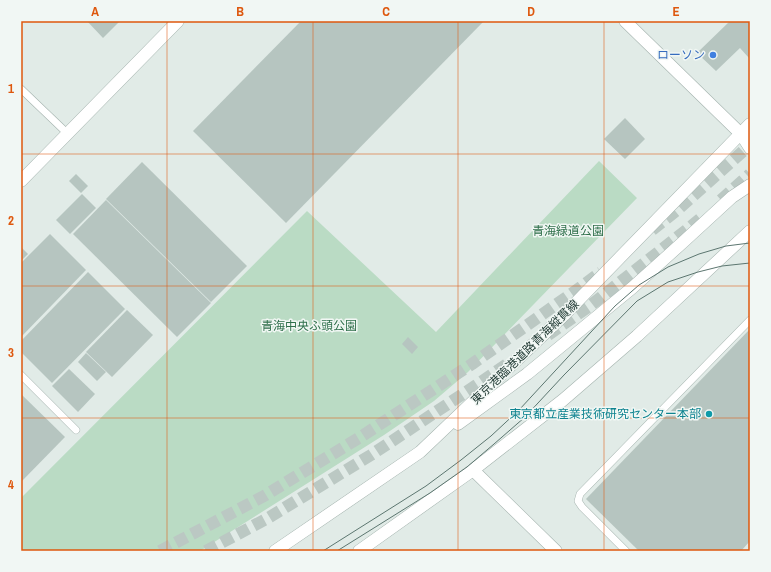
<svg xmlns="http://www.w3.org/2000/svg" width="771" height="572" font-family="'Archivo Narrow','Noto Sans JP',sans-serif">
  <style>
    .green { fill: #badbc4 }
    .building { fill: #b6c5c0 }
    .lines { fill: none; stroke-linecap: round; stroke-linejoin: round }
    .tertiary-tunnel { stroke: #bbc8c3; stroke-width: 12; stroke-dasharray: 12 6; stroke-linecap: butt }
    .service-casing { stroke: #a4b3ae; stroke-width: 8 }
    .tertiary-casing { stroke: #a4b3ae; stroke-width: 13 }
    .secondary-casing { stroke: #a0b6af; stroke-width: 13 }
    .service { stroke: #fff; stroke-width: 7 }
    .tertiary { stroke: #fff; stroke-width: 12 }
    .secondary { stroke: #fff; stroke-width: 12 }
    .tram { stroke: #5c7670; stroke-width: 1 }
    .grid { fill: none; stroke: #de580e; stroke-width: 1; stroke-opacity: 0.55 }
    .shop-dot { fill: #3f7fe0; stroke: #f1f7f4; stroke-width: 1.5 }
    .culture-dot { fill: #0f9aa8; stroke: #f1f7f4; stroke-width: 1.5 }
    .labels { text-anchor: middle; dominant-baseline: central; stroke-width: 3; stroke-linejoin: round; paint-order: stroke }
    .shop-label { font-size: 12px; fill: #366cbe; stroke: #f1f7f4; text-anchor: end }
    .park-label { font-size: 12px; fill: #2e6f4a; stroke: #f1f7f4 }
    .street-label { font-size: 12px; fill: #223b35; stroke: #f1f7f4 }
    .culture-label { font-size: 12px; fill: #0d838f; stroke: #f1f7f4; text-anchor: end }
    .neatline { fill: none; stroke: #de580e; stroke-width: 1.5 }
    .grid-label { font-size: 13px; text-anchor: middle; font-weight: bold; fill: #de580e }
  </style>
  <rect width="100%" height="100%" fill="#e1ebe7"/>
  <!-- green -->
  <path class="green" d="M 599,161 L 637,198 L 468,372 L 434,401 L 384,435 L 200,551 L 21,551 L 21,498 L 307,211 L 436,332 Z"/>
  <!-- building -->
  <g class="building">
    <path d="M 87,21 L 120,21 L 103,38 Z"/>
    <path d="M 301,21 L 484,21 L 286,223 L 193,131 Z"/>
    <path d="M 730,21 L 750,21 L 750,57 L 749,58 L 740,48 L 716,71 L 697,53 Z"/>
    <path d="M 625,118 L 645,139 L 625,159 L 604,139 Z"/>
    <path d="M 142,162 L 247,266 L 211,302 L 106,199 Z"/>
    <path d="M 76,174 L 88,186 L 81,193 L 69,181 Z"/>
    <path d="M 82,194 L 96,208 L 70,234 L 56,220 Z"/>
    <path d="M 106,200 L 211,303 L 177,337 L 73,234 Z"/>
    <path d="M 50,234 L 86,270 L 21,337 L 21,263 Z"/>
    <path d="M 21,247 L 28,254 L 21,261 Z"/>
    <path d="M 88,272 L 125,309 L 52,383 L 21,352 L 21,341 Z"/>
    <path d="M 127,310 L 153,335 L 112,377 L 86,352 Z"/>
    <path d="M 750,329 L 750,541 L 741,551 L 639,551 L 586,499 Z"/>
    <path d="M 408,337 L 418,347 L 412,354 L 402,344 Z"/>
    <path d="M 86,353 L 106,372 L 97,381 L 78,362 Z"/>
    <path d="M 69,369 L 95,394 L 78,412 L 52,386 Z"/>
    <path d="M 21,394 L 65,437 L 21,482 Z"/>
  </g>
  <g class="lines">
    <!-- tertiary-tunnel -->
    <g class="tertiary-tunnel">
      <path d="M 721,200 L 750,174"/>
      <path d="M 652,230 L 676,211 L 750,145"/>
      <path d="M 548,335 L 591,305 L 689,228 L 700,219"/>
      <path d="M 160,551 L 264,496 L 362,436 L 472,364 L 581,287 L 601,272"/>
      <path d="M 206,551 L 268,518 L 371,455 L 481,382 L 507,364"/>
    </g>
    <defs>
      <g id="service">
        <path d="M 21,89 L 68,134"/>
        <path d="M 21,375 L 76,430"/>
        <path d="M 626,551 L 582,507 L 578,501 L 580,494 L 750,320"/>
      </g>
      <g id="tertiary">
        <path d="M 625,21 L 741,134 L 750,137"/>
        <path d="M 21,181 L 178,21"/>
        <path d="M 458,424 L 527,374 L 632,288 L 682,243 L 732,197 L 750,185"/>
        <path d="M 473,470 L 556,551"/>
        <path d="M 275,551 L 420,452 L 564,315 L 750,124"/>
        <path d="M 359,551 L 473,470 L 563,400 L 637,336 L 750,231"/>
      </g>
      <path id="secondary" d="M 741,134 L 750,148"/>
    </defs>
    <!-- service casing -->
    <use href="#service" class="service-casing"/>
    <!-- tertiary casing -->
    <use href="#tertiary" class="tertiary-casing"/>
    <!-- secondary casing -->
    <use href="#secondary" class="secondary-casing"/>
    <!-- service -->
    <use href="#service" class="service"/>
    <!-- tertiary -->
    <use href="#tertiary" class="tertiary"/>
    <!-- secondary -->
    <use href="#secondary" class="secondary"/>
    <!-- tram -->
    <g class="tram">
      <path d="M 323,551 L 426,486 L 461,460 L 491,436 L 519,410 L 615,306 L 639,285 L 668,267 L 699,254 L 726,246 L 750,243"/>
      <path d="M 337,551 L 430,493 L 467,467 L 494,444 L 525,417 L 564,375 L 637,301 L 668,282 L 698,272 L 722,266 L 750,263"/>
    </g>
  </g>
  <!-- grid -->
  <path class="grid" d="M 167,21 L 167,551M 313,21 L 313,551M 458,21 L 458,551M 604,21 L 604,551M 21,154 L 750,154M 21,286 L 750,286M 21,418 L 750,418"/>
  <!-- markers -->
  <circle class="shop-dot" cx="713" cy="55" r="4"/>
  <circle class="culture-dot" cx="709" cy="414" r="4"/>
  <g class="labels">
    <!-- shop labels -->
    <g class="shop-label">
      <text x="705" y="55">ローソン</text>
    </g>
    <!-- park labels -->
    <g class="park-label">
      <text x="568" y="231">青海緑道公園</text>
      <text x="309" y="326">青海中央ふ頭公園</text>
    </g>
    <!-- street labels -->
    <g class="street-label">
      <text transform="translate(525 352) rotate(-44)">東京港臨港道路青海縦貫線</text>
    </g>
    <!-- culture labels -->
    <g class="culture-label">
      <text x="701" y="414">東京都立産業技術研究センター本部</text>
    </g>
  </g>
  <!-- border -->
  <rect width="771" height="572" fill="none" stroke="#f1f7f4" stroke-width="44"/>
  <rect x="22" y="22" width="727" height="528" class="neatline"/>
  <g class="grid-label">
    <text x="95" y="16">A</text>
    <text x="240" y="16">B</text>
    <text x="386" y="16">C</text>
    <text x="531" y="16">D</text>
    <text x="676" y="16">E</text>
    <text x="11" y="93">1</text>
    <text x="11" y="225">2</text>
    <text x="11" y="357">3</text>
    <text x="11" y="489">4</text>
  </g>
</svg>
